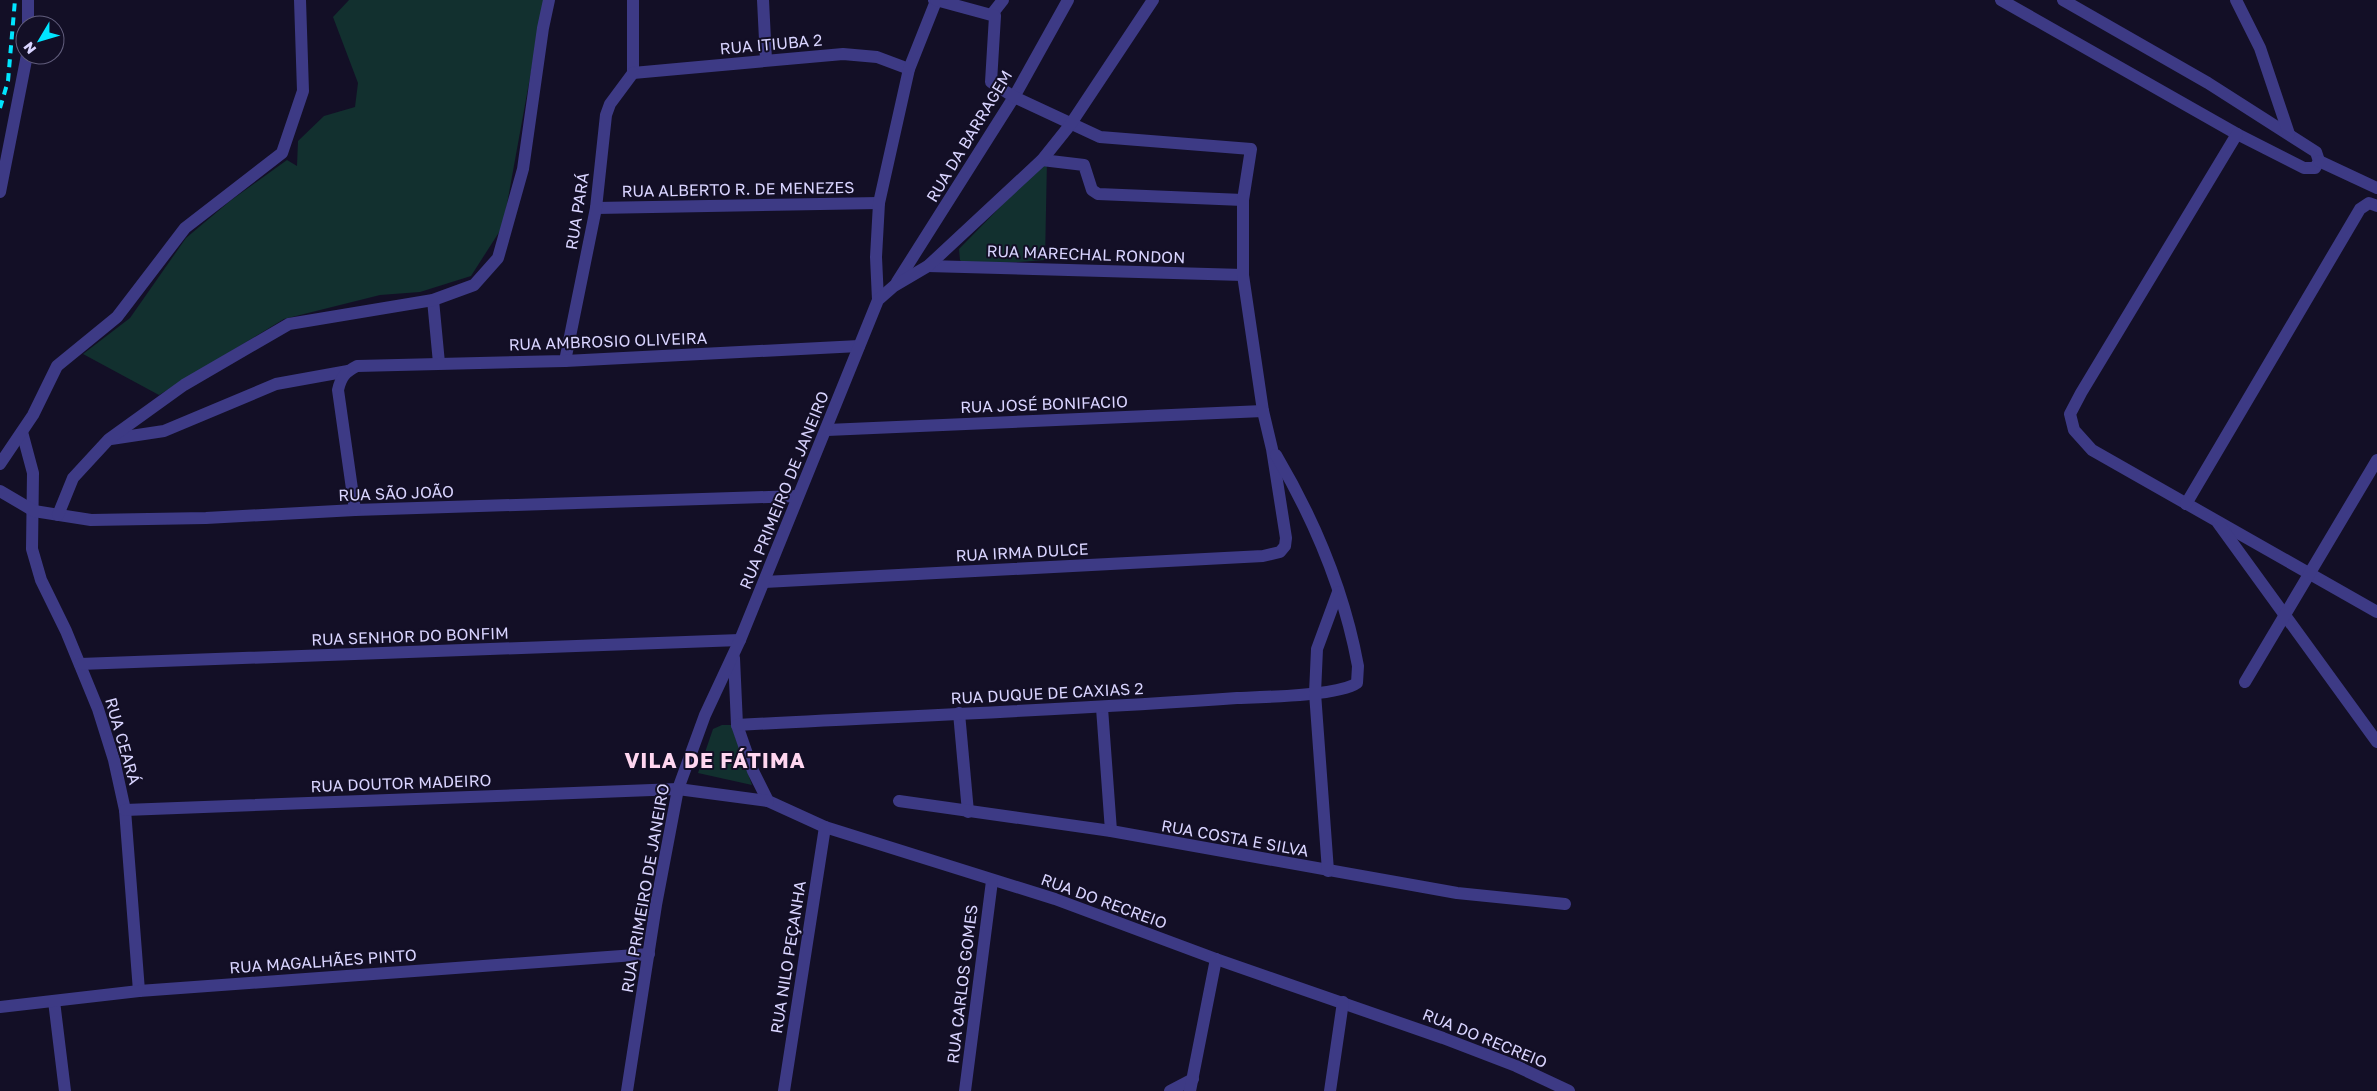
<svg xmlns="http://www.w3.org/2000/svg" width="2377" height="1091" font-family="'Golos Text',sans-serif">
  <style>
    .green { fill: #12302f }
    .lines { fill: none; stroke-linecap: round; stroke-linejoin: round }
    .minor { stroke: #3d3a85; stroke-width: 12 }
    .rail { stroke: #00e5ff; stroke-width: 4; stroke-dasharray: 8 6; stroke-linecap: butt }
    .labels { text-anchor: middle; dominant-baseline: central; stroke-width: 4; stroke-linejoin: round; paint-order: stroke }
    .street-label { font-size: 16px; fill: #d9d4ff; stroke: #130f26 }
    .district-label { font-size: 21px; font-weight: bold; letter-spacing: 1px; fill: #ffd6f0; stroke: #130f26 }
  </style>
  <rect width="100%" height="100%" fill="#130f26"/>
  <!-- green -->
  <g class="green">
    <path d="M 349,0 L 544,0 L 503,226 L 471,276 L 420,292 L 380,295 L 284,319 L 159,395 L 83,354 L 130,318 L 186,238 L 230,201 L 287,160 L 297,166 L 298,141 L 324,116 L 355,107 L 358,83 L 333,17 Z"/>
    <path d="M 1047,159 L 1045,260 L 967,266 L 960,260 L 959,249 Z"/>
    <path d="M 722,725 L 731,725 L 752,785 L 698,773 L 713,729 Z"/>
  </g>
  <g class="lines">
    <!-- minor -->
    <g class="minor">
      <path d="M 28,0 L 28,25"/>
      <path d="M 633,0 L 633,73"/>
      <path d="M 763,0 L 766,60"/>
      <path d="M 2001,0 L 2237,134 L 2304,168 L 2315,168 L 2319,161 L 2316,152 L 2208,83 L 2063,0"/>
      <path d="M 2236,0 L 2260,48 L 2289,134"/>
      <path d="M 992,14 L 1003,0"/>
      <path d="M 633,73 L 843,54 L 877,57 L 909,69"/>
      <path d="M 2237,134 L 2081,393 L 2070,414 L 2074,430 L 2092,450 L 2377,612"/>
      <path d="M 1042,160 L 1084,165 L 1092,190 L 1098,194 L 1243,200"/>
      <path d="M 2319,161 L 2377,188"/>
      <path d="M 0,192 L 27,55"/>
      <path d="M 596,208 L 879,203"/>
      <path d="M 928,266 L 1243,275"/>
      <path d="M 897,282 L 1014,97 L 1068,0"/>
      <path d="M 433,300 L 439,363"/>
      <path d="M 878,300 L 876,257 L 879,203 L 909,69 L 936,1 L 934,0"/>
      <path d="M 565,361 L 596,208 L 606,115 L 610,104 L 633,73"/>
      <path d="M 827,430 L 1263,411"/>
      <path d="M 22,432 L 33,473 L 32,549 L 41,580 L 66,631 L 98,709 L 114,760 L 125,810 L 139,991"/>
      <path d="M 111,439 L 164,431 L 276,384 L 348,371"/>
      <path d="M 0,464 L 33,415 L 57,366 L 117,317 L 185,228 L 282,153 L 303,91 L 300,0"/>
      <path d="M 0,491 L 34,511 L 91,520 L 206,518 L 355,510 L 798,496"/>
      <path d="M 2186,504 L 2360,209 L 2369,203 L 2377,206"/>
      <path d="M 355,510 L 338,390 C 341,377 345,372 357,366 L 565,361 L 859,346"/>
      <path d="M 58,515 L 73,478 L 109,439 L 184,385 L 289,324 L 433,300 L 474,285 L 498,258 L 523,169 L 543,28 L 549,0"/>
      <path d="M 2218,523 L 2377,742"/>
      <path d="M 764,582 L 1263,556 L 1280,552 L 1285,546 L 1286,538 L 1272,449 L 1263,411 L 1243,275 L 1243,200 L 1251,149 L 1100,137 L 1014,97 L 991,82 L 995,16 L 936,0"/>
      <path d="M 734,658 L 737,725 L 753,771 L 768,801 L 825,827 L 1055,899 L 1216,959 L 1443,1038 L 1516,1066 L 1569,1091"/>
      <path d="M 80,664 L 740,640"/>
      <path d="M 2245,682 L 2377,460"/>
      <path d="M 1102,708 L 1111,831"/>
      <path d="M 959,713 L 968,812"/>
      <path d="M 737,725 C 904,716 1071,710 1237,698 C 1262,697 1339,696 1357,683 L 1358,666 C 1344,590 1315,521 1276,455"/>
      <path d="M 899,801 L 1111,831 L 1457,893 L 1565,904"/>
      <path d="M 125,810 L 678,789 L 768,801"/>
      <path d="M 1328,871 L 1315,693 L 1317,649 L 1338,592"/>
      <path d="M 54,1001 L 65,1091"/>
      <path d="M 0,1007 L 139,991 L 649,954"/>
      <path d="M 627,1091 L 656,905 L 678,789 L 705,715 L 740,640 L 878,300 L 894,286 L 928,266 L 1042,160 L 1070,125 L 1153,0"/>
      <path d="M 784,1091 L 825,827"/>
      <path d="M 965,1091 L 992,881"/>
      <path d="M 1170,1091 L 1193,1079"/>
      <path d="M 1190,1091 L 1216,959"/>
      <path d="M 1330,1091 L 1343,1002"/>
    </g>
    <!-- rail -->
    <path class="rail" d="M 0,108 L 8,81 L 15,0"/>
  </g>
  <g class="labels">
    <!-- street labels -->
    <g class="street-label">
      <text transform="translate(771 44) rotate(-5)">RUA ITIUBA 2</text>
      <text transform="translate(969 136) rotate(-59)">RUA DA BARRAGEM</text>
      <text transform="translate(738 189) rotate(-1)">RUA ALBERTO R. DE MENEZES</text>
      <text transform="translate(577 211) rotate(-81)">RUA PARÁ</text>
      <text transform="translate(1086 254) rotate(2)">RUA MARECHAL RONDON</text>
      <text transform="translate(608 341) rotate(-2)">RUA AMBROSIO OLIVEIRA</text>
      <text transform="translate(1044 404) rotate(-2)">RUA JOSÉ BONIFACIO</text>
      <text transform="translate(784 490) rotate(-68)">RUA PRIMEIRO DE JANEIRO</text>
      <text transform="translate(396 493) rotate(-2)">RUA SÃO JOÃO</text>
      <text transform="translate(1022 552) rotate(-3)">RUA IRMA DULCE</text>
      <text transform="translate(410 636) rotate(-2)">RUA SENHOR DO BONFIM</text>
      <text transform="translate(1047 693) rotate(-3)">RUA DUQUE DE CAXIAS 2</text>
      <text transform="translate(123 741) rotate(74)">RUA CEARÁ</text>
      <text transform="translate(401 783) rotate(-2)">RUA DOUTOR MADEIRO</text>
      <text transform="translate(1235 838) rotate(10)">RUA COSTA E SILVA</text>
      <text transform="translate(645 888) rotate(-80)">RUA PRIMEIRO DE JANEIRO</text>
      <text transform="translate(1104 901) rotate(20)">RUA DO RECREIO</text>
      <text transform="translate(788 957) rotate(-81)">RUA NILO PEÇANHA</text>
      <text transform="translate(323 961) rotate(-4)">RUA MAGALHÃES PINTO</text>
      <text transform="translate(962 984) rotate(-83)">RUA CARLOS GOMES</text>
      <text transform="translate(1485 1038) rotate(22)">RUA DO RECREIO</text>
    </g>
    <!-- district labels -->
    <g class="district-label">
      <text x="715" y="760">VILA DE FÁTIMA</text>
    </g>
  </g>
  <!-- north arrow -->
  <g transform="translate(40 40) rotate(232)"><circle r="24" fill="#130f26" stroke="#625e7d"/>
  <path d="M0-4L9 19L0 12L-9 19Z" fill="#00e5ff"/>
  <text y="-8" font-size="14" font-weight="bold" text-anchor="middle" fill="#d9d4ff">N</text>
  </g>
</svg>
